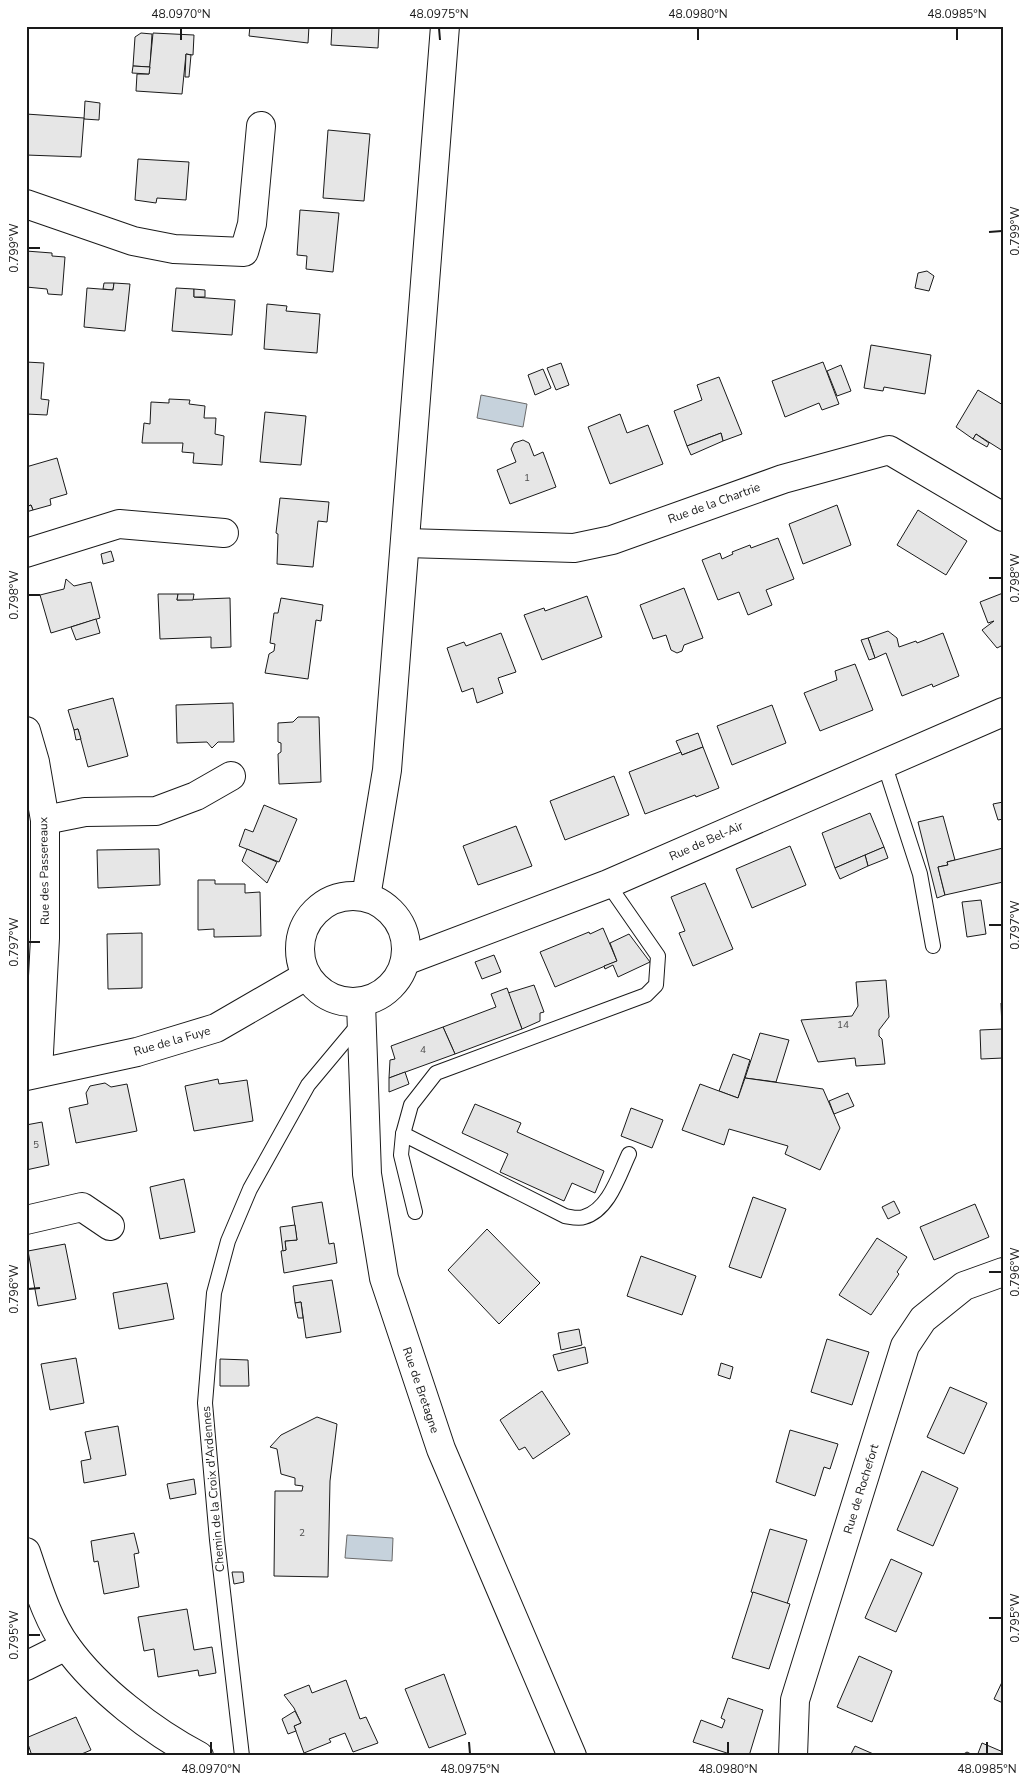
<svg xmlns="http://www.w3.org/2000/svg" width="1029" height="1782" font-family="'Nunito Sans',sans-serif">
  <style>
    .water { fill: #c6d2dc; stroke: #6a6a6a }
    .building { fill: #e6e6e6; stroke: #1a1a1a }
    .lines { fill: none; stroke-linecap: round; stroke-linejoin: round }
    .lane-casing { stroke: #1a1a1a; stroke-width: 16 }
    .street-casing { stroke: #1a1a1a; stroke-width: 30 }
    .secondary-casing { stroke: #1a1a1a; stroke-width: 30 }
    .lane { stroke: #fff; stroke-width: 14 }
    .street { stroke: #fff; stroke-width: 28 }
    .secondary { stroke: #fff; stroke-width: 28 }
    .ticks { fill: none; stroke: #1a1a1a; stroke-width: 2 }
    .labels { text-anchor: middle; dominant-baseline: central; stroke-width: 4; stroke-linejoin: round; paint-order: stroke }
    .number-label { font-size: 10px; fill: #4d4d4d }
    .street-label { font-size: 12px; fill: #1a1a1a; stroke: #fff }
    .neatline { fill: none; stroke: #1a1a1a; stroke-width: 2 }
    .ticks-label { font-size: 12px; text-anchor: middle; fill: #1a1a1a }
  </style>
  <rect width="100%" height="100%" fill="#fff"/>
  <!-- water -->
  <g class="water">
    <path d="M 481,395 L 527,404 L 523,427 L 477,418 Z"/>
    <path d="M 347,1535 L 393,1538 L 392,1561 L 345,1558 Z"/>
  </g>
  <!-- building -->
  <g class="building">
    <path d="M 250,26 L 309,26 L 308,43 L 249,36 Z"/>
    <path d="M 332,26 L 379,27 L 378,48 L 331,45 Z"/>
    <path d="M 141,33 L 152,34 L 150,67 L 133,66 L 135,37 Z"/>
    <path d="M 153,33 L 194,35 L 193,55 L 186,54 L 182,94 L 136,91 L 137,74 L 149,74 Z"/>
    <path d="M 186,54 L 191,55 L 189,77 L 185,77 Z"/>
    <path d="M 133,66 L 150,67 L 149,74 L 132,73 Z"/>
    <path d="M 85,101 L 100,103 L 99,120 L 84,119 Z"/>
    <path d="M 26,114 L 84,118 L 81,157 L 26,155 Z"/>
    <path d="M 328,130 L 370,134 L 364,201 L 323,198 Z"/>
    <path d="M 138,159 L 189,162 L 186,200 L 157,198 L 156,203 L 135,200 Z"/>
    <path d="M 300,210 L 339,213 L 333,272 L 306,269 L 307,256 L 297,255 Z"/>
    <path d="M 26,251 L 52,253 L 52,256 L 65,257 L 62,295 L 48,294 L 47,289 L 26,287 Z"/>
    <path d="M 927,271 L 934,276 L 929,291 L 915,288 L 918,273 Z"/>
    <path d="M 104,283 L 114,283 L 113,290 L 103,289 Z"/>
    <path d="M 114,283 L 130,284 L 125,331 L 84,327 L 87,288 L 113,290 Z"/>
    <path d="M 176,288 L 194,289 L 194,297 L 235,300 L 232,335 L 172,331 Z"/>
    <path d="M 194,289 L 205,290 L 205,297 L 194,297 Z"/>
    <path d="M 267,304 L 287,306 L 286,311 L 320,314 L 317,353 L 264,349 Z"/>
    <path d="M 871,345 L 931,355 L 925,394 L 884,387 L 883,391 L 864,388 Z"/>
    <path d="M 26,362 L 44,363 L 41,399 L 49,400 L 47,415 L 26,414 Z"/>
    <path d="M 823,362 L 839,404 L 822,410 L 819,403 L 785,417 L 772,381 Z"/>
    <path d="M 561,363 L 569,385 L 556,390 L 547,368 Z"/>
    <path d="M 841,365 L 851,391 L 837,396 L 827,371 Z"/>
    <path d="M 543,369 L 551,388 L 535,395 L 528,375 Z"/>
    <path d="M 719,377 L 742,434 L 723,441 L 721,433 L 687,446 L 674,411 L 702,400 L 697,385 Z"/>
    <path d="M 978,390 L 1003,405 L 1003,451 L 976,434 L 973,439 L 956,427 Z"/>
    <path d="M 169,399 L 190,400 L 189,404 L 205,406 L 204,418 L 216,418 L 215,434 L 224,436 L 222,465 L 193,463 L 194,453 L 182,452 L 183,443 L 142,443 L 144,423 L 150,424 L 151,402 L 169,403 Z"/>
    <path d="M 265,412 L 306,416 L 301,465 L 260,462 Z"/>
    <path d="M 620,414 L 627,433 L 648,425 L 663,464 L 610,484 L 588,427 Z"/>
    <path d="M 721,433 L 723,441 L 691,455 L 687,446 Z"/>
    <path d="M 976,434 L 989,443 L 987,447 L 973,439 Z"/>
    <path d="M 523,440 L 529,443 L 534,456 L 543,452 L 556,487 L 510,504 L 497,470 L 516,462 L 511,449 L 514,443 Z"/>
    <path d="M 57,458 L 67,494 L 50,499 L 51,505 L 33,510 L 31,505 L 26,507 L 26,467 Z"/>
    <path d="M 280,498 L 329,502 L 327,522 L 318,521 L 313,567 L 277,564 L 278,534 L 276,533 Z"/>
    <path d="M 31,505 L 33,510 L 26,512 L 26,507 Z"/>
    <path d="M 837,505 L 851,545 L 803,564 L 789,524 Z"/>
    <path d="M 918,510 L 967,541 L 946,575 L 897,545 Z"/>
    <path d="M 778,538 L 794,579 L 766,590 L 772,605 L 748,615 L 739,592 L 718,600 L 702,560 L 720,553 L 722,559 L 733,554 L 732,552 L 750,545 L 751,548 Z"/>
    <path d="M 111,551 L 114,561 L 103,564 L 101,554 Z"/>
    <path d="M 66,579 L 74,586 L 91,582 L 100,618 L 51,633 L 40,595 L 64,589 Z"/>
    <path d="M 684,588 L 703,638 L 684,645 L 682,651 L 677,653 L 671,650 L 666,635 L 653,639 L 640,605 Z"/>
    <path d="M 1003,593 L 1003,645 L 997,648 L 982,630 L 994,621 L 988,623 L 980,602 Z"/>
    <path d="M 158,594 L 178,594 L 177,600 L 230,598 L 231,647 L 211,648 L 211,637 L 160,639 Z"/>
    <path d="M 178,594 L 194,594 L 193,600 L 177,600 Z"/>
    <path d="M 587,596 L 602,637 L 542,660 L 524,615 L 544,608 L 545,611 Z"/>
    <path d="M 281,598 L 323,605 L 321,621 L 316,620 L 308,679 L 265,673 L 269,654 L 274,651 L 275,644 L 270,643 L 274,613 L 278,613 Z"/>
    <path d="M 96,619 L 100,633 L 76,640 L 71,627 Z"/>
    <path d="M 888,631 L 897,638 L 899,647 L 916,641 L 917,643 L 943,633 L 959,676 L 933,687 L 932,684 L 902,696 L 886,653 L 875,658 L 868,638 Z"/>
    <path d="M 501,633 L 516,672 L 498,678 L 503,693 L 477,703 L 473,688 L 462,692 L 447,648 L 464,642 L 466,646 Z"/>
    <path d="M 868,638 L 875,658 L 869,660 L 861,640 Z"/>
    <path d="M 855,664 L 873,710 L 820,731 L 804,693 L 837,680 L 835,671 Z"/>
    <path d="M 113,698 L 128,756 L 88,767 L 78,729 L 74,730 L 68,710 Z"/>
    <path d="M 233,703 L 234,742 L 218,742 L 212,748 L 207,742 L 177,743 L 176,705 Z"/>
    <path d="M 772,705 L 786,743 L 732,765 L 717,726 Z"/>
    <path d="M 298,717 L 319,717 L 321,782 L 279,784 L 278,754 L 281,752 L 281,743 L 278,742 L 278,723 L 293,722 Z"/>
    <path d="M 78,729 L 81,739 L 76,740 L 74,730 Z"/>
    <path d="M 698,733 L 703,747 L 682,755 L 676,741 Z"/>
    <path d="M 703,747 L 719,788 L 696,797 L 695,795 L 645,814 L 629,772 L 681,752 L 682,755 Z"/>
    <path d="M 614,776 L 629,815 L 565,840 L 550,801 Z"/>
    <path d="M 1003,802 L 1003,819 L 998,820 L 993,804 Z"/>
    <path d="M 264,805 L 297,819 L 279,862 L 239,846 L 245,829 L 253,832 Z"/>
    <path d="M 870,813 L 884,847 L 835,868 L 822,833 Z"/>
    <path d="M 943,816 L 955,860 L 947,862 L 948,865 L 938,867 L 945,895 L 937,898 L 918,822 Z"/>
    <path d="M 516,826 L 532,866 L 478,885 L 463,846 Z"/>
    <path d="M 790,846 L 806,885 L 752,908 L 736,869 Z"/>
    <path d="M 884,847 L 888,858 L 868,866 L 865,855 Z"/>
    <path d="M 1003,848 L 1003,882 L 945,895 L 938,867 L 948,865 L 947,862 Z"/>
    <path d="M 159,849 L 160,885 L 98,888 L 97,850 Z"/>
    <path d="M 247,849 L 277,862 L 267,883 L 242,861 Z"/>
    <path d="M 865,855 L 868,866 L 840,879 L 835,868 Z"/>
    <path d="M 198,880 L 215,880 L 215,884 L 245,884 L 245,893 L 260,892 L 261,936 L 214,937 L 214,929 L 198,930 Z"/>
    <path d="M 705,883 L 733,949 L 693,966 L 679,933 L 685,931 L 671,897 Z"/>
    <path d="M 981,900 L 986,934 L 967,937 L 962,902 Z"/>
    <path d="M 603,928 L 617,961 L 555,987 L 540,952 L 589,932 L 590,934 Z"/>
    <path d="M 142,933 L 142,988 L 108,989 L 107,934 Z"/>
    <path d="M 629,934 L 650,962 L 618,977 L 613,965 L 605,969 L 604,966 L 617,961 L 610,943 Z"/>
    <path d="M 494,955 L 501,972 L 482,979 L 475,962 Z"/>
    <path d="M 886,980 L 889,1017 L 879,1030 L 879,1036 L 882,1039 L 885,1064 L 856,1066 L 855,1058 L 818,1062 L 801,1020 L 852,1016 L 858,1006 L 856,982 Z"/>
    <path d="M 534,985 L 544,1012 L 540,1013 L 540,1021 L 522,1029 L 508,993 Z"/>
    <path d="M 507,988 L 522,1029 L 455,1054 L 443,1027 L 496,1007 L 491,994 Z"/>
    <path d="M 1001,1003 L 1003,1003 L 1003,1058 L 981,1059 L 980,1030 L 1002,1029 Z"/>
    <path d="M 443,1027 L 455,1054 L 389,1078 L 390,1060 L 395,1059 L 391,1046 Z"/>
    <path d="M 760,1033 L 789,1040 L 776,1082 L 745,1078 Z"/>
    <path d="M 733,1054 L 750,1060 L 738,1098 L 719,1091 Z"/>
    <path d="M 405,1072 L 409,1084 L 389,1092 L 389,1078 Z"/>
    <path d="M 745,1078 L 823,1089 L 840,1128 L 820,1170 L 785,1154 L 788,1146 L 729,1129 L 724,1145 L 682,1130 L 700,1084 L 738,1098 Z"/>
    <path d="M 218,1079 L 219,1084 L 247,1080 L 253,1121 L 194,1131 L 185,1086 Z"/>
    <path d="M 105,1083 L 111,1087 L 127,1084 L 137,1131 L 76,1143 L 69,1108 L 88,1104 L 86,1093 L 90,1086 Z"/>
    <path d="M 848,1093 L 854,1106 L 834,1114 L 829,1101 Z"/>
    <path d="M 475,1104 L 521,1123 L 517,1132 L 604,1171 L 595,1193 L 572,1183 L 564,1201 L 500,1172 L 508,1154 L 462,1133 Z"/>
    <path d="M 631,1108 L 663,1120 L 652,1148 L 621,1136 Z"/>
    <path d="M 42,1122 L 49,1165 L 26,1170 L 26,1125 Z"/>
    <path d="M 184,1179 L 195,1232 L 160,1239 L 150,1187 Z"/>
    <path d="M 753,1197 L 786,1209 L 761,1278 L 729,1267 Z"/>
    <path d="M 894,1201 L 900,1213 L 888,1219 L 882,1207 Z"/>
    <path d="M 322,1202 L 329,1244 L 334,1243 L 337,1263 L 284,1273 L 281,1251 L 286,1250 L 285,1241 L 297,1240 L 292,1207 Z"/>
    <path d="M 975,1204 L 989,1237 L 934,1260 L 920,1227 Z"/>
    <path d="M 295,1225 L 297,1240 L 285,1241 L 286,1250 L 283,1251 L 280,1227 Z"/>
    <path d="M 487,1229 L 540,1283 L 499,1324 L 448,1270 Z"/>
    <path d="M 877,1238 L 907,1257 L 897,1272 L 899,1274 L 871,1315 L 839,1295 Z"/>
    <path d="M 65,1244 L 76,1299 L 38,1306 L 28,1251 Z"/>
    <path d="M 641,1256 L 696,1276 L 682,1315 L 627,1296 Z"/>
    <path d="M 332,1280 L 341,1332 L 306,1338 L 301,1302 L 295,1303 L 293,1286 Z"/>
    <path d="M 167,1283 L 174,1319 L 119,1329 L 113,1293 Z"/>
    <path d="M 301,1302 L 303,1318 L 298,1318 L 295,1303 Z"/>
    <path d="M 579,1329 L 582,1345 L 561,1350 L 558,1333 Z"/>
    <path d="M 827,1339 L 869,1352 L 852,1405 L 811,1392 Z"/>
    <path d="M 585,1347 L 588,1363 L 558,1371 L 553,1355 Z"/>
    <path d="M 76,1358 L 84,1403 L 50,1410 L 41,1364 Z"/>
    <path d="M 220,1359 L 248,1360 L 249,1386 L 220,1386 Z"/>
    <path d="M 721,1363 L 733,1367 L 730,1379 L 718,1375 Z"/>
    <path d="M 950,1387 L 987,1403 L 964,1454 L 927,1437 Z"/>
    <path d="M 542,1391 L 570,1434 L 533,1459 L 525,1447 L 519,1450 L 500,1420 Z"/>
    <path d="M 317,1417 L 337,1424 L 330,1481 L 328,1577 L 274,1576 L 275,1491 L 302,1491 L 303,1486 L 295,1485 L 295,1478 L 281,1474 L 277,1449 L 270,1447 L 281,1435 Z"/>
    <path d="M 118,1426 L 126,1475 L 84,1483 L 81,1461 L 91,1459 L 85,1432 Z"/>
    <path d="M 790,1430 L 838,1444 L 830,1469 L 824,1467 L 815,1496 L 776,1482 Z"/>
    <path d="M 922,1471 L 958,1488 L 933,1546 L 897,1530 Z"/>
    <path d="M 194,1479 L 196,1494 L 170,1499 L 167,1484 Z"/>
    <path d="M 770,1529 L 807,1540 L 787,1604 L 751,1592 Z"/>
    <path d="M 134,1533 L 139,1553 L 134,1554 L 139,1587 L 104,1594 L 98,1561 L 94,1562 L 91,1541 Z"/>
    <path d="M 891,1559 L 922,1573 L 896,1632 L 865,1618 Z"/>
    <path d="M 232,1572 L 243,1572 L 244,1582 L 234,1584 Z"/>
    <path d="M 753,1592 L 790,1604 L 769,1669 L 732,1658 Z"/>
    <path d="M 187,1609 L 194,1650 L 212,1647 L 216,1673 L 199,1676 L 198,1670 L 158,1677 L 154,1649 L 144,1651 L 138,1617 Z"/>
    <path d="M 859,1656 L 892,1671 L 872,1722 L 837,1707 Z"/>
    <path d="M 444,1674 L 466,1734 L 429,1748 L 405,1689 Z"/>
    <path d="M 346,1680 L 360,1719 L 366,1717 L 378,1743 L 353,1752 L 345,1733 L 329,1739 L 331,1742 L 304,1753 L 294,1726 L 301,1723 L 294,1708 L 284,1695 L 309,1685 L 312,1693 Z"/>
    <path d="M 1003,1680 L 1003,1703 L 994,1699 Z"/>
    <path d="M 728,1698 L 763,1710 L 749,1756 L 736,1756 L 693,1742 L 701,1720 L 722,1728 L 725,1720 L 721,1718 Z"/>
    <path d="M 295,1711 L 301,1723 L 294,1726 L 296,1731 L 288,1734 L 282,1719 Z"/>
    <path d="M 76,1717 L 91,1750 L 77,1756 L 32,1756 L 26,1738 Z"/>
    <path d="M 982,1743 L 1003,1752 L 1003,1756 L 977,1756 Z"/>
    <path d="M 855,1746 L 878,1756 L 850,1756 Z"/>
    <path d="M 967,1752 L 975,1756 L 960,1756 Z"/>
  </g>
  <g class="lines">
    <defs>
      <g id="lane">
        <path d="M 884,763 L 920,874 L 933,946"/>
        <path d="M 403,1134 L 565,1216 C 571,1217 579,1219 584,1217 C 609,1210 619,1175 629,1154"/>
        <path d="M 415,1212 L 401,1155 L 403,1134 L 411,1105 L 436,1073 L 646,995 L 656,985 L 658,956 L 608,884"/>
        <path d="M 242,1756 L 217,1540 L 205,1403 L 214,1293 L 228,1241 L 250,1189 L 308,1085 L 359,1024"/>
      </g>
      <g id="street">
        <path d="M 26,204 L 133,241 L 174,249 L 244,252 L 252,224 L 261,126"/>
        <path d="M 406,543 L 574,548 L 612,540 L 783,479 L 889,450 L 1003,517"/>
        <path d="M 26,553 L 119,524 L 224,533"/>
        <path d="M 26,731 L 35,762 L 45,820 L 45,938 L 38,1072"/>
        <path d="M 45,820 L 85,812 L 156,811 L 196,796 L 231,776"/>
        <path d="M 405,961 L 608,884 L 1003,712"/>
        <path d="M 26,1076 L 137,1052 L 216,1028 L 306,976"/>
        <path d="M 26,1220 L 82,1207 L 110,1226"/>
        <path d="M 26,1552 C 37,1584 47,1620 67,1647 C 97,1689 153,1732 199,1756"/>
        <path d="M 26,1666 L 66,1646"/>
        <path d="M 793,1756 L 795,1700 L 905,1346 L 923,1319 L 964,1286 L 1003,1272"/>
      </g>
      <g id="secondary">
        <circle cx="353" cy="949" r="53"/>
        <path d="M 366,897 L 387,770 L 445,26"/>
        <path d="M 361,1003 L 367,1174 L 384,1278 L 441,1449 L 572,1756"/>
      </g>
    </defs>
    <!-- lane casing -->
    <use href="#lane" class="lane-casing"/>
    <!-- street casing -->
    <use href="#street" class="street-casing"/>
    <!-- secondary casing -->
    <use href="#secondary" class="secondary-casing"/>
    <!-- lane -->
    <use href="#lane" class="lane"/>
    <!-- street -->
    <use href="#street" class="street"/>
    <!-- secondary -->
    <use href="#secondary" class="secondary"/>
  </g>
  <!-- ticks -->
  <path class="ticks" d="M 181,28 L 181,40M 439,28 L 440,40M 698,28 L 698,40M 957,28 L 957,40M 989,232 L 1002,231M 28,248 L 40,248M 989,578 L 1002,578M 28,595 L 40,595M 989,925 L 1002,925M 28,942 L 40,942M 989,1272 L 1002,1272M 28,1289 L 40,1288M 989,1618 L 1002,1618M 28,1635 L 40,1635M 211,1742 L 211,1754M 469,1742 L 470,1754M 728,1742 L 728,1754M 987,1742 L 987,1754"/>
  <g class="labels">
    <!-- number labels -->
    <g class="number-label">
      <text x="527" y="478">1</text>
      <text x="843" y="1025">14</text>
      <text x="423" y="1050">4</text>
      <text x="36" y="1145">5</text>
      <text x="302" y="1533">2</text>
    </g>
    <!-- street labels -->
    <g class="street-label">
      <text transform="translate(714 503) rotate(-20)">Rue de la Chartrie</text>
      <text transform="translate(706 841) rotate(-24)">Rue de Bel-Air</text>
      <text transform="translate(44 871) rotate(-91)">Rue des Passereaux</text>
      <text transform="translate(172 1041) rotate(-16)">Rue de la Fuye</text>
      <text transform="translate(421 1390) rotate(71)">Rue de Bretagne</text>
      <text transform="translate(213 1489) rotate(-95)">Chemin de la Croix d'Ardennes</text>
      <text transform="translate(861 1489) rotate(-73)">Rue de Rochefort</text>
    </g>
  </g>
  <!-- border -->
  <rect width="1029" height="1782" fill="none" stroke="#ffffff" stroke-width="55"/>
  <rect x="28" y="28" width="974" height="1726" class="neatline"/>
  <g class="ticks-label">
    <text x="181" y="18">48.0970°N</text>
    <text x="439" y="18">48.0975°N</text>
    <text x="698" y="18">48.0980°N</text>
    <text x="957" y="18">48.0985°N</text>
    <text transform="translate(1015 231) rotate(-90)" y="4">0.799°W</text>
    <text transform="translate(14 248) rotate(-90)" y="4">0.799°W</text>
    <text transform="translate(1015 578) rotate(-90)" y="4">0.798°W</text>
    <text transform="translate(14 595) rotate(-90)" y="4">0.798°W</text>
    <text transform="translate(1015 925) rotate(-90)" y="4">0.797°W</text>
    <text transform="translate(14 942) rotate(-90)" y="4">0.797°W</text>
    <text transform="translate(1015 1272) rotate(-90)" y="4">0.796°W</text>
    <text transform="translate(14 1289) rotate(-90)" y="4">0.796°W</text>
    <text transform="translate(1015 1618) rotate(-90)" y="4">0.795°W</text>
    <text transform="translate(14 1635) rotate(-90)" y="4">0.795°W</text>
    <text x="211" y="1773">48.0970°N</text>
    <text x="470" y="1773">48.0975°N</text>
    <text x="728" y="1773">48.0980°N</text>
    <text x="987" y="1773">48.0985°N</text>
  </g>
</svg>
